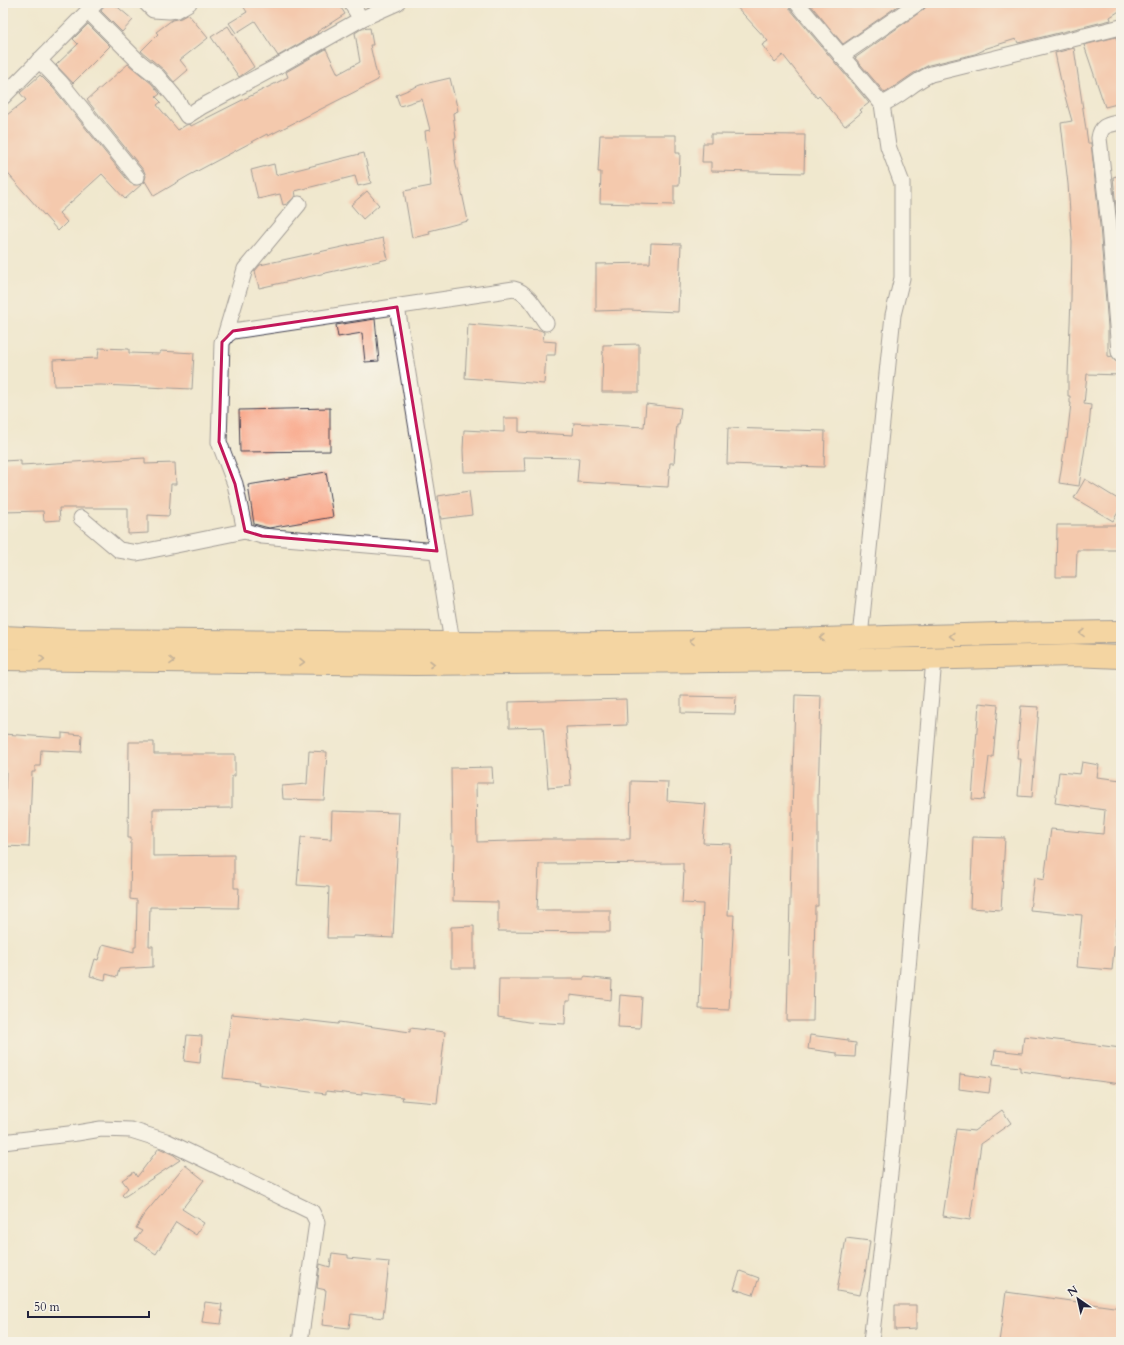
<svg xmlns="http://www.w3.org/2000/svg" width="1124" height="1345" font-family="Cardo,serif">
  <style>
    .building { fill: #f9a486 }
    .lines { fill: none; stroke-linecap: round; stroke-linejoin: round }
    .street-casing { stroke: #414051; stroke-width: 17 }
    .primary-casing { stroke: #414051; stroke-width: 24 }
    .street { stroke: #fff; stroke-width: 15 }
    .primary { stroke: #f9bf6d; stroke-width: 22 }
    .oneway { stroke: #8e7054 }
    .marked { fill: none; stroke: #c2185b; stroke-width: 3; stroke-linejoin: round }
  </style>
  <rect width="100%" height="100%" fill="#f7f3e8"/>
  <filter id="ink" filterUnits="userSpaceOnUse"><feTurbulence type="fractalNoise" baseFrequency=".025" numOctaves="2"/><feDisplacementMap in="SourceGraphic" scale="8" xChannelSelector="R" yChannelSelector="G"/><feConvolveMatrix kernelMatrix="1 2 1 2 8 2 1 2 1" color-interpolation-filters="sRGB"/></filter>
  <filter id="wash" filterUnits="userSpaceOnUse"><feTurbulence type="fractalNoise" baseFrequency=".012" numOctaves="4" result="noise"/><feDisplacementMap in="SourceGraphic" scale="16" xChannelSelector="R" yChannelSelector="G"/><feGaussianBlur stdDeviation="0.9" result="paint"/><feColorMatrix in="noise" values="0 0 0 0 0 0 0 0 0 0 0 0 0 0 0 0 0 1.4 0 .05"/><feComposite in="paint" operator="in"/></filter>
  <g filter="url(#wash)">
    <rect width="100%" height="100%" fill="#f0e8ce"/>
    <g id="blocks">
      <!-- building -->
      <g class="building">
        <path d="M 105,3 L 113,3 L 133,20 L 122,32 L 101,11 Z"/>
        <path d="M 241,3 L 338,3 L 345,14 L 317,32 L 318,33 L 278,56 L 255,21 L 236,33 L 229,23 L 247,12 Z"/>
        <path d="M 733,3 L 788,3 L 790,9 L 869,103 L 860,110 L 862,112 L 845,126 L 819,96 L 817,98 L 783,55 L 775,62 L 762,45 L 768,41 Z"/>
        <path d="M 809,3 L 902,3 L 843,44 Z"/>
        <path d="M 927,3 L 1121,3 L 1121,10 L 1110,17 L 1111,20 L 1018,43 L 1016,39 L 984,49 L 984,50 L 975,54 L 929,65 L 914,73 L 885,93 L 855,58 L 923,10 L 926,7 Z"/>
        <path d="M 188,14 L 208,38 L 180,60 L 188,70 L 174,82 L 164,70 L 141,51 L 158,34 L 156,32 L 172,20 L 181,18 Z"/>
        <path d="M 88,24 L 110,46 L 73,83 L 56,65 L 78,44 L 73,39 Z"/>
        <path d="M 228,26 L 254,67 L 239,77 L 211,37 Z"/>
        <path d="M 370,28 L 373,45 L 370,45 L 378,80 L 268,136 L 267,134 L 188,176 L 154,196 L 145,181 L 144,183 L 146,176 L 144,171 L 87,100 L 128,64 L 152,84 L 160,94 L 156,97 L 161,102 L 157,105 L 178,130 L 186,125 L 190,124 L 191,126 L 288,77 L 286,72 L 326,49 L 338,74 L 360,62 L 355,33 L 361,29 Z"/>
        <path d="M 1116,37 L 1121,52 L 1121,103 L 1105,107 L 1084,45 Z"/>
        <path d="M 1074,48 L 1088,143 L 1091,143 L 1100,226 L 1108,327 L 1108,356 L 1112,357 L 1115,361 L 1121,363 L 1121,375 L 1087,374 L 1084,404 L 1091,405 L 1089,428 L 1088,428 L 1079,486 L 1059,483 L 1066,438 L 1067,439 L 1071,403 L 1070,403 L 1070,396 L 1068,396 L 1068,374 L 1071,299 L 1072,242 L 1068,184 L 1061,123 L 1072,121 L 1062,86 L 1055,53 Z"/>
        <path d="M 40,75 L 54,89 L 130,183 L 134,185 L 142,184 L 125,199 L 102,174 L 59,213 L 67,222 L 58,231 L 3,168 L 3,118 L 26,100 L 20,93 Z"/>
        <path d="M 450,78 L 458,111 L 453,113 L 456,138 L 454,138 L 456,160 L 455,160 L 468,221 L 429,231 L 430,234 L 412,238 L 404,191 L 431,186 L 425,131 L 430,130 L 422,99 L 400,106 L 396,95 L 420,85 Z"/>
        <path d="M 711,134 L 805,135 L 804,173 L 711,171 L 711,162 L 702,162 L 703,143 L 711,143 Z"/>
        <path d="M 600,135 L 676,135 L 676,153 L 680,153 L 679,185 L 674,185 L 674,205 L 600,203 L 601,172 L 598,172 Z"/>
        <path d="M 364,153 L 371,183 L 358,186 L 355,176 L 295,191 L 296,196 L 287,204 L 283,205 L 280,194 L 258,199 L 251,170 L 274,164 L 276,175 Z"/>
        <path d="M 1121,175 L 1121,259 L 1113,177 Z"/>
        <path d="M 367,191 L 379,205 L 363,219 L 351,205 Z"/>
        <path d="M 383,238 L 388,259 L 259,288 L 255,271 L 260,265 Z"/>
        <path d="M 651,243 L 681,244 L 678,312 L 629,310 L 596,311 L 596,264 L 650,263 Z"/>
        <path d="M 375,319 L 379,361 L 365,362 L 362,333 L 338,337 L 336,325 Z"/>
        <path d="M 468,324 L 540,330 L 544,332 L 543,341 L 556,342 L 555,355 L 546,355 L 544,384 L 465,378 Z"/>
        <path d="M 639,344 L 639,392 L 602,392 L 603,345 Z"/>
        <path d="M 99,348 L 129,349 L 129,353 L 160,354 L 160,351 L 194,353 L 192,389 L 101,385 L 54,386 L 53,360 L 98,358 Z"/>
        <path d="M 646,404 L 681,408 L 679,425 L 677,425 L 674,463 L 670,463 L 668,487 L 577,482 L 579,458 L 524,457 L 525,471 L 464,472 L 463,450 L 464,430 L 504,432 L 504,418 L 519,418 L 519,432 L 573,435 L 574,423 L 644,427 Z"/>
        <path d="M 330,408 L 330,451 L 240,452 L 239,410 Z"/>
        <path d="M 728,428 L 825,431 L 824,467 L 727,464 Z"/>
        <path d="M 145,458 L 145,464 L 175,463 L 176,484 L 171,484 L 169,516 L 148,515 L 148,533 L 128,534 L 128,508 L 59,508 L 60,520 L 44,521 L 43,511 L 3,512 L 3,461 L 21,460 L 21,465 Z"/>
        <path d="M 326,472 L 333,517 L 269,528 L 254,524 L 248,485 Z"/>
        <path d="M 1085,479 L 1121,501 L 1121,507 L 1113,521 L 1074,498 Z"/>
        <path d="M 469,491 L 472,515 L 441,519 L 438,496 Z"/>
        <path d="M 1057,525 L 1121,525 L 1121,550 L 1077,550 L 1076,577 L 1056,577 Z"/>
        <path d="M 795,695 L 821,696 L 818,797 L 818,906 L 815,906 L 813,1021 L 787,1021 Z"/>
        <path d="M 681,696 L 736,697 L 735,714 L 681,713 Z"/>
        <path d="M 626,699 L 627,725 L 566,727 L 571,786 L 548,788 L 543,727 L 509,728 L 509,702 Z"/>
        <path d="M 979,703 L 998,705 L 993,757 L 989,757 L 984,800 L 972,799 Z"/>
        <path d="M 1021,706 L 1039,707 L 1032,797 L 1018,796 L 1021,759 L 1017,759 Z"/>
        <path d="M 62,733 L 82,735 L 81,752 L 41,750 L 40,766 L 35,766 L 35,772 L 32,772 L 29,847 L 3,846 L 6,770 L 3,770 L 3,734 L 62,738 Z"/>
        <path d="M 129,742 L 154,742 L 154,754 L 235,754 L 235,776 L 232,776 L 232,808 L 153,809 L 153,856 L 234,855 L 234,888 L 239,888 L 238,908 L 150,907 L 149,946 L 153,946 L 153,967 L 119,969 L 117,977 L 106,974 L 105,980 L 90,976 L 95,959 L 98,960 L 103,944 L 134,952 L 134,947 L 136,947 L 137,900 L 130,899 L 131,838 L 128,838 Z"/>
        <path d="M 309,751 L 327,752 L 324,800 L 283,799 L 282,786 L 307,784 Z"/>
        <path d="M 1082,762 L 1099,765 L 1097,777 L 1121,780 L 1121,919 L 1117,919 L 1112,970 L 1077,967 L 1082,915 L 1030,910 L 1034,878 L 1044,880 L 1051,829 L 1103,834 L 1105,810 L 1055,803 L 1059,772 L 1080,774 Z"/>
        <path d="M 492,767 L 493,783 L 476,783 L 477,842 L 541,840 L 541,839 L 630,839 L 631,781 L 668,782 L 667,801 L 706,804 L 703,843 L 731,844 L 728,915 L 734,915 L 729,1010 L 699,1009 L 703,904 L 682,903 L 684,871 L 683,871 L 683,863 L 539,864 L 537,910 L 610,910 L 610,932 L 498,931 L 498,902 L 453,901 L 454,845 L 452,845 L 451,768 Z"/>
        <path d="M 332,811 L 399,813 L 393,938 L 353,936 L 353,938 L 327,938 L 329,887 L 297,885 L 301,837 L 331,839 Z"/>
        <path d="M 973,837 L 1005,838 L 1001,910 L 970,908 Z"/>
        <path d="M 474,926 L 474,968 L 451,968 L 451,927 Z"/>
        <path d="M 584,977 L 612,980 L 611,1000 L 570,995 L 570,1001 L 566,1001 L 565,1024 L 528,1022 L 498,1017 L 499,979 L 584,979 Z"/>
        <path d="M 620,995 L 642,997 L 640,1028 L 618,1027 Z"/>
        <path d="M 231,1014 L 303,1021 L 303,1020 L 338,1024 L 339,1022 L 410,1032 L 410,1028 L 445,1032 L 437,1103 L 402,1100 L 403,1097 L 362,1092 L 362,1095 L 326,1091 L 326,1094 L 294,1090 L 258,1085 L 259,1082 L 223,1078 Z"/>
        <path d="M 187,1035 L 202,1036 L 200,1063 L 184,1061 Z"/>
        <path d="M 810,1035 L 848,1040 L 848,1042 L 856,1043 L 855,1057 L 837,1056 L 837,1053 L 808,1049 Z"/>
        <path d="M 1024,1036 L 1121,1048 L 1121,1084 L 1020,1071 L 1020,1067 L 993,1064 L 995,1050 L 1022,1053 Z"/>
        <path d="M 960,1074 L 991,1078 L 989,1093 L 959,1089 Z"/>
        <path d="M 1002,1110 L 1011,1123 L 981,1144 L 970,1220 L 943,1216 L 956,1129 L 974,1131 Z"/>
        <path d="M 159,1148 L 174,1155 L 180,1160 L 124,1197 L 122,1195 L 128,1188 L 122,1180 L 134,1172 L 137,1177 Z"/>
        <path d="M 185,1165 L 204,1180 L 182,1209 L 204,1223 L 196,1235 L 176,1222 L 156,1254 L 135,1240 L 142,1231 L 136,1228 L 143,1216 Z"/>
        <path d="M 846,1238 L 870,1241 L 865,1274 L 860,1295 L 837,1291 Z"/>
        <path d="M 332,1253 L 348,1255 L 348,1258 L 389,1262 L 383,1318 L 351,1314 L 349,1328 L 322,1325 L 326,1290 L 317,1288 L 320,1264 L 330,1267 Z"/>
        <path d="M 740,1271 L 759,1278 L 753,1295 L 734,1289 Z"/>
        <path d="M 1006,1292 L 1121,1308 L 1121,1342 L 999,1342 Z"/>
        <path d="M 205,1302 L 222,1304 L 221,1311 L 223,1311 L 221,1324 L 202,1322 Z"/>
        <path d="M 895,1305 L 916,1305 L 916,1329 L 895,1330 Z"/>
      </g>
    </g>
  </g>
  <g filter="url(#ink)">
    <use href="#blocks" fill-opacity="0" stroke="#414051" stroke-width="1"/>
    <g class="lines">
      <defs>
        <g id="street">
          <path d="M 146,3 L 153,10 L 169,11 L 177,10 L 189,3"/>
          <path d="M 351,3 L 361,19"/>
          <path d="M 797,3 L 882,104 C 900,97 913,82 931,74 L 1121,27"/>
          <path d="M 88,11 L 139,62 L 158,77 L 174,96 L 187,116 L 201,107 L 278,66 L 361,19 L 397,3"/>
          <path d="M 841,56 L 918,3"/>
          <path d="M 39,60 L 61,83 L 137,177"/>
          <path d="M 3,97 L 96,3"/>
          <path d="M 1121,122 C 1109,125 1101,124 1099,138 L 1109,225 L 1119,352 L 1121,354"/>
          <path d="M 397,307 L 452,642"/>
          <path d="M 224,339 L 245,269 L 299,204"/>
          <path d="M 81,518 L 119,550 L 137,553 L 245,531"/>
          <path d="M 437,551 L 262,536 L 245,531 L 235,484 L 219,442 L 222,342 L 227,335 L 233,331 L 514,289 C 528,292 537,311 546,323"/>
          <path d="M 860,637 L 893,315 L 902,278 L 902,183 L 888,146 L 882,104"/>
          <path d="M 3,1142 L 77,1133 L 101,1129 L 131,1130 L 166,1141 L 312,1212 L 317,1222 L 300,1342"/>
          <path d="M 871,1342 L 893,1147 L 934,659"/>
        </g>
        <g id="primary">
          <path d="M 3,637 L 68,640 C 295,641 523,646 751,641 C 874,638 997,633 1121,632"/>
          <path d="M 3,659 L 415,664 L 917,659 L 1073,655 L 1121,657"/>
        </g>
      </defs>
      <!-- street casing -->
      <use href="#street" class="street-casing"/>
      <!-- primary casing -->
      <use href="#primary" class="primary-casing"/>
      <!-- street -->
      <use href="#street" class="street"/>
      <!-- primary -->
      <use href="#primary" class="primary"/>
    </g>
    <!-- one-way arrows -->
    <defs><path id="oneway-chevron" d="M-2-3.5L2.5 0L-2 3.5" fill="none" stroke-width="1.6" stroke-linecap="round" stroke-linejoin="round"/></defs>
    <g class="oneway">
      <use href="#oneway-chevron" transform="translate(1082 633) rotate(179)"/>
      <use href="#oneway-chevron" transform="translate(952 636) rotate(179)"/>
      <use href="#oneway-chevron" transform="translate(822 638) rotate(178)"/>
      <use href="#oneway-chevron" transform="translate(692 641) rotate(179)"/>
      <use href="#oneway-chevron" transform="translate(42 659) rotate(1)"/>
      <use href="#oneway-chevron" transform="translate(172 661) rotate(1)"/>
      <use href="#oneway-chevron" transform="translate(302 662) rotate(1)"/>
      <use href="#oneway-chevron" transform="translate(432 664)"/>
    </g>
  </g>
  <!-- marked area -->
  <path d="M0 0H1124V1345H0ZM 397,307 L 437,551 L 262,536 L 245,531 L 235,484 L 219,442 L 222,342 L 233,331 Z" fill="#f0e8ce" fill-opacity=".55" fill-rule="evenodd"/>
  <path class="marked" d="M 397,307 L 437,551 L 262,536 L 245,531 L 235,484 L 219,442 L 222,342 L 233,331 Z"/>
  <!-- margin -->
  <rect width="1124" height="1345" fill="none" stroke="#f7f3e8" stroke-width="16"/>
  <!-- north arrow -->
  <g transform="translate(1078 1299) rotate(326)" stroke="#f7f3e8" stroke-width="3" paint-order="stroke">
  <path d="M0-3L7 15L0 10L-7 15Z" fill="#22223b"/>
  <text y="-6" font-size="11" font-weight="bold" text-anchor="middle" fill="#22223b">N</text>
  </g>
  <!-- scale -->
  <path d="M28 1311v6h121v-6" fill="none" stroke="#22223b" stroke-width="2"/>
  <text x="34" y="1311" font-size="12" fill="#22223b" stroke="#f7f3e8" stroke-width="3" paint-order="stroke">50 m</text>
</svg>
